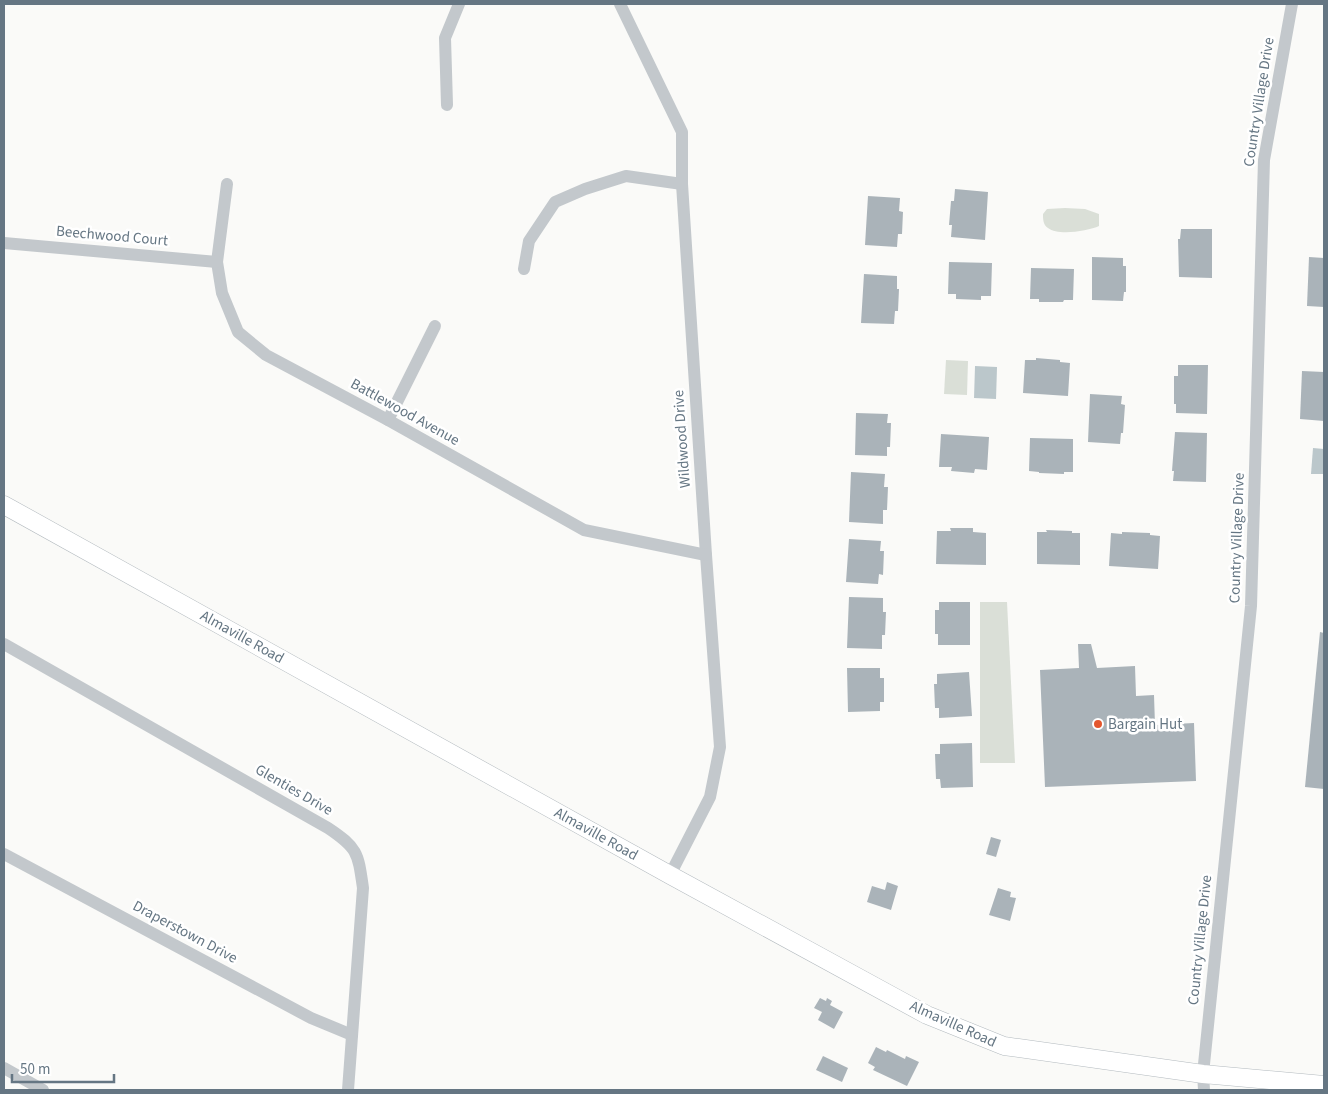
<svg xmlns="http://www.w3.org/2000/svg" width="1328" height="1094" font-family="'Source Sans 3',sans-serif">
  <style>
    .green { fill: #dadfd7 }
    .water { fill: #bbc7cb }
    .building { fill: #aab3b9 }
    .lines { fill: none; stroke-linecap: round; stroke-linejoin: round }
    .secondary-casing { stroke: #b3babf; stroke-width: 19 }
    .street { stroke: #c3c8cc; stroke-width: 12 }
    .secondary { stroke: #fff; stroke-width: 18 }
    .poi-dot { fill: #e4572e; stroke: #fff; stroke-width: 2 }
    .labels { text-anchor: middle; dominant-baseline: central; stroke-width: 5; stroke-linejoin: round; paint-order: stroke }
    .street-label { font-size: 15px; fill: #657683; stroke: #fff }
    .poi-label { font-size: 15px; fill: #657683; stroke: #fff; text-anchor: start }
  </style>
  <rect width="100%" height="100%" fill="#fafaf8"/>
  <!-- green -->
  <g class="green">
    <path d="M 1065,208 L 1085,209 L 1099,214 L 1099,226 C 1088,231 1058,236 1048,228 C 1043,225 1043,219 1043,214 L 1047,209 Z"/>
    <path d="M 946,360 L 968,361 L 967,395 L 944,394 Z"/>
    <path d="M 980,602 L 1007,602 L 1015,763 L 980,763 Z"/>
  </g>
  <!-- water -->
  <g class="water">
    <path d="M 975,366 L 997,367 L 996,399 L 974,398 Z"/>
    <path d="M 1313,448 L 1324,449 L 1324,474 L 1311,474 Z"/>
  </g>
  <!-- building -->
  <g class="building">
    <path d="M 955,189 L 988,192 L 985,240 L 951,237 L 952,225 L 949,225 L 951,201 L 954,201 Z"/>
    <path d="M 868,196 L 900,198 L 899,211 L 903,212 L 902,234 L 898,234 L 897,247 L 865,245 Z"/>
    <path d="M 1181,229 L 1212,229 L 1212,278 L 1179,277 L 1178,239 L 1180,239 Z"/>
    <path d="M 1092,257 L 1123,258 L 1123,266 L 1126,266 L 1126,292 L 1124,292 L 1123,301 L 1092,300 Z"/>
    <path d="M 1309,257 L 1324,258 L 1324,307 L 1307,306 Z"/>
    <path d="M 949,262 L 992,263 L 991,296 L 981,296 L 981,300 L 956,299 L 956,294 L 948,294 Z"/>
    <path d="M 1031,268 L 1074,269 L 1073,300 L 1064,300 L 1063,302 L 1039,302 L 1039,299 L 1030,299 Z"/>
    <path d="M 864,274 L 897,276 L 897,289 L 899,289 L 898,311 L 895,311 L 894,324 L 861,323 Z"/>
    <path d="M 1036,358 L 1060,360 L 1060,362 L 1070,363 L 1068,396 L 1023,393 L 1025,360 L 1036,360 Z"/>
    <path d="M 1178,365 L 1208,365 L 1207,414 L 1176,413 L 1176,404 L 1174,404 L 1174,376 L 1178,376 Z"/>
    <path d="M 1302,371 L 1324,372 L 1324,421 L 1300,419 Z"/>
    <path d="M 1090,394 L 1122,396 L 1121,404 L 1125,405 L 1123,433 L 1121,433 L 1120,444 L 1088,442 Z"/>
    <path d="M 856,413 L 888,414 L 887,423 L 891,423 L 890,447 L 887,447 L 887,456 L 855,455 Z"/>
    <path d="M 1175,432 L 1207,433 L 1206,482 L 1173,481 L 1174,471 L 1172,471 Z"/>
    <path d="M 941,434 L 989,437 L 987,470 L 975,469 L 974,473 L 951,471 L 952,467 L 939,467 Z"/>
    <path d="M 1030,438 L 1073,439 L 1073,472 L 1064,472 L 1064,474 L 1039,473 L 1039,472 L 1029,471 Z"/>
    <path d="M 851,472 L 885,474 L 884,487 L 888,487 L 887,510 L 883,510 L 883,524 L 849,522 Z"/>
    <path d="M 950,528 L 973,528 L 973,532 L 986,533 L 986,565 L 936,564 L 937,531 L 951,531 Z"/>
    <path d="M 1046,530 L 1072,531 L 1072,533 L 1080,533 L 1080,565 L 1037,564 L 1037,532 L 1047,532 Z"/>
    <path d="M 1122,532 L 1150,533 L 1150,535 L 1160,536 L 1158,569 L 1109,566 L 1111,533 L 1122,534 Z"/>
    <path d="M 849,539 L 881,541 L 880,551 L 884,551 L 883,575 L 879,574 L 878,584 L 846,582 Z"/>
    <path d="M 849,597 L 883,598 L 883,612 L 886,612 L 885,635 L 882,635 L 882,649 L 847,648 Z"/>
    <path d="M 939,602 L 970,602 L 970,645 L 938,645 L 938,634 L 935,634 L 935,610 L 939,610 Z"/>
    <path d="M 1320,632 L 1324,633 L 1324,789 L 1305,787 Z"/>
    <path d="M 1078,644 L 1091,644 L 1097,668 L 1135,666 L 1136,696 L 1154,695 L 1155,725 L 1194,723 L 1196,781 L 1045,787 L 1040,670 L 1079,668 Z"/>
    <path d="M 847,668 L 880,668 L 880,678 L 884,678 L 884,702 L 880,702 L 880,711 L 848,712 Z"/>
    <path d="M 969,672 L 972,716 L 939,718 L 939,708 L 935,708 L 934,684 L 937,684 L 937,674 Z"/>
    <path d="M 972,743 L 973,787 L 941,788 L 940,779 L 936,779 L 935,754 L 940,754 L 940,744 Z"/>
    <path d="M 991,837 L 1001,840 L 996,857 L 986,854 Z"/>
    <path d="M 887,882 L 898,886 L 891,910 L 867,902 L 872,886 L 885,890 Z"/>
    <path d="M 998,888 L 1011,892 L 1010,897 L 1016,898 L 1010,921 L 989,915 Z"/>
    <path d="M 820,998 L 826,1001 L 827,998 L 832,1001 L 830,1005 L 843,1012 L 834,1029 L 818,1020 L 822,1012 L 814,1008 Z"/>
    <path d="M 876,1047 L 886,1052 L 887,1050 L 905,1059 L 906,1056 L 919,1062 L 907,1086 L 873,1070 L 875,1067 L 868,1063 Z"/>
    <path d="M 823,1056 L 848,1068 L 842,1082 L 816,1070 Z"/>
  </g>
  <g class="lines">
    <defs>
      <path id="secondary" d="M 4,505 L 670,875 L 927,1015 L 1004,1046 L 1203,1074 L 1324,1085"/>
    </defs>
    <!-- secondary casing -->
    <use href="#secondary" class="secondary-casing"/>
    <!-- street -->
    <g class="street">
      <path d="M 620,4 L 682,132 L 682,184 L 706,555 L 720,747 L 710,797 L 670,875"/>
      <path d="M 447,105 L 445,38 L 459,4"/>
      <path d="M 227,184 L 217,262 L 222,293 L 238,332 L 266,355 L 388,420 L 584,530 L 706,555"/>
      <path d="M 4,243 L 217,262"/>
      <path d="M 524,269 L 529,241 L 555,202 L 585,189 L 626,176 L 682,184"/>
      <path d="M 388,420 L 435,326"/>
      <path d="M 4,644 L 328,828 C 358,848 358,853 363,888 L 348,1090"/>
      <path d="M 4,854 L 311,1018 L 352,1035"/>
      <path d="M 4,1068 L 43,1090"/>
      <path d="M 1204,1090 L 1203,1074 L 1251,606 L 1264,160 L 1292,4"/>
    </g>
    <!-- secondary -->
    <use href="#secondary" class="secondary"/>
  </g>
  <!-- markers -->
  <circle class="poi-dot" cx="1098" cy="724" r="5"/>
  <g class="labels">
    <!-- street labels -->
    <g class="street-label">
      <text transform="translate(1259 102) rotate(-81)">Country Village Drive</text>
      <text transform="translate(112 236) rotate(5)">Beechwood Court</text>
      <text transform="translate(405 412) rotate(29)">Battlewood Avenue</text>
      <text transform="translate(682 439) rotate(-94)">Wildwood Drive</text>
      <text transform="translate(1237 538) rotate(-88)">Country Village Drive</text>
      <text transform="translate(242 637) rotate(29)">Almaville Road</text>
      <text transform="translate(294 790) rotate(30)">Glenties Drive</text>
      <text transform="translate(596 834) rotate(29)">Almaville Road</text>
      <text transform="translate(185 932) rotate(28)">Draperstown Drive</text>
      <text transform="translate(1200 940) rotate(-84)">Country Village Drive</text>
      <text transform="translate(953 1024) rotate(24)">Almaville Road</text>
    </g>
    <!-- poi labels -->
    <g class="poi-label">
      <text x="1108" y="724">Bargain Hut</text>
    </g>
  </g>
  <!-- border -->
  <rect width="1328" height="1094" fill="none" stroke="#657683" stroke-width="10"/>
  <!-- scale -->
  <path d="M12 1074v8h102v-8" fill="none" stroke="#657683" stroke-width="2.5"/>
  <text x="20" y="1074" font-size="15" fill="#657683" stroke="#ffffff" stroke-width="4" paint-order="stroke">50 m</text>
</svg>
